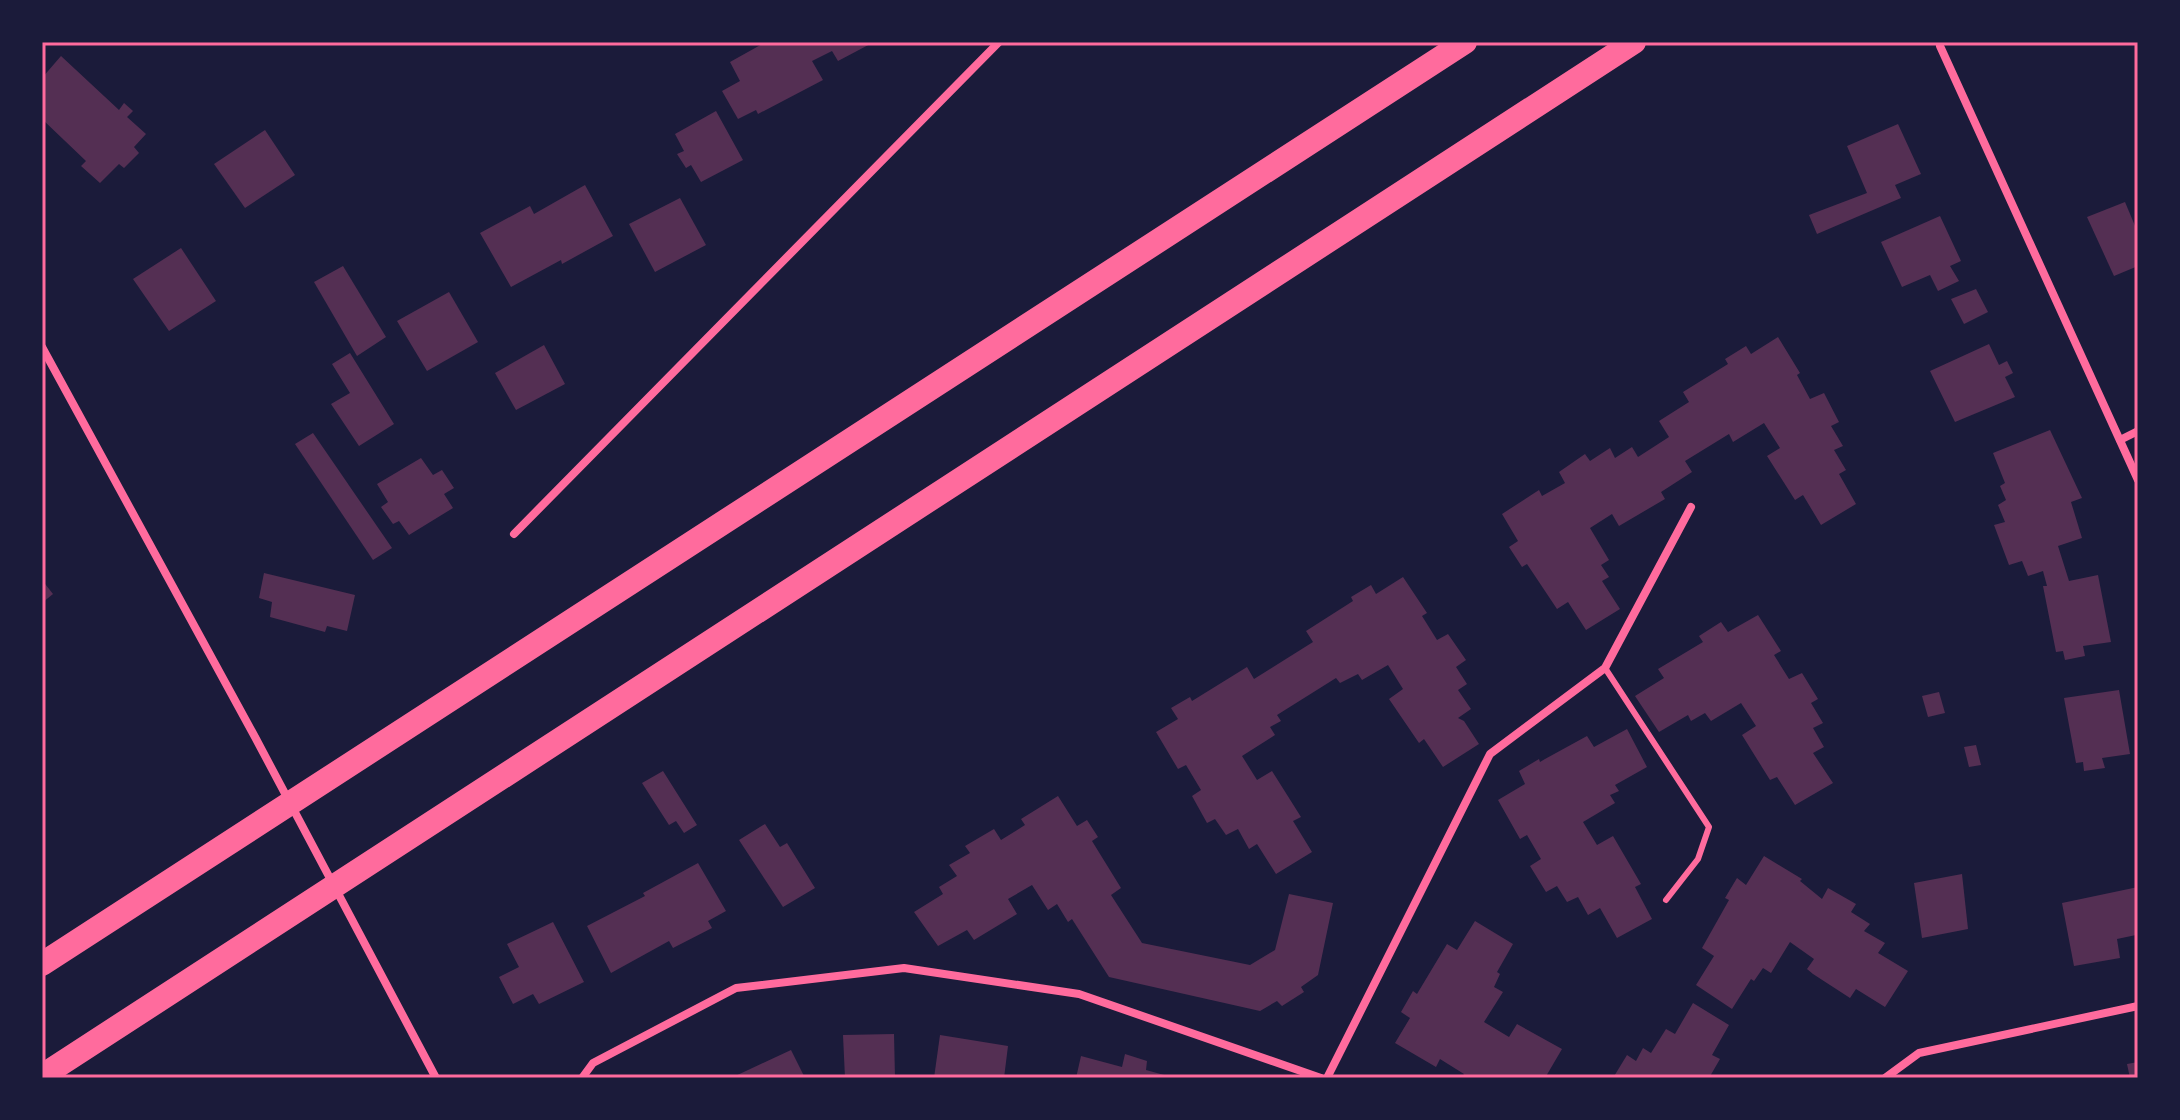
<svg xmlns="http://www.w3.org/2000/svg" width="2180" height="1120" font-family="Poppins,sans-serif">
  <style>
    .building { fill: #542f53 }
    .lines { fill: none; stroke-linecap: round; stroke-linejoin: round }
    .service { stroke: #ff6b9d; stroke-width: 6 }
    .minor { stroke: #ff6b9d; stroke-width: 8 }
    .motorway { stroke: #ff6b9d; stroke-width: 24 }
    .neatline { fill: none; stroke: #ff6b9d; stroke-width: 3 }
  </style>
  <rect width="100%" height="100%" fill="#1b1b3a"/>
  <!-- building -->
  <g class="building">
    <path d="M 766,42 L 874,42 L 838,61 L 832,51 L 812,61 L 823,80 L 758,114 L 756,110 L 738,119 L 722,91 L 740,81 L 730,62 Z"/>
    <path d="M 61,56 L 119,110 L 124,103 L 133,111 L 127,117 L 146,134 L 134,147 L 139,153 L 124,168 L 119,164 L 100,183 L 81,166 L 86,161 L 42,119 L 42,78 Z"/>
    <path d="M 716,111 L 743,160 L 701,182 L 691,165 L 686,168 L 677,154 L 684,151 L 675,134 Z"/>
    <path d="M 1898,124 L 1921,174 L 1895,185 L 1901,198 L 1817,234 L 1809,215 L 1867,193 L 1847,146 Z"/>
    <path d="M 265,130 L 295,175 L 245,208 L 214,164 Z"/>
    <path d="M 585,185 L 613,236 L 562,264 L 561,260 L 511,287 L 480,233 L 530,206 L 534,214 Z"/>
    <path d="M 680,198 L 706,245 L 655,272 L 629,224 Z"/>
    <path d="M 2125,202 L 2138,233 L 2138,266 L 2114,276 L 2087,217 Z"/>
    <path d="M 1940,216 L 1961,261 L 1950,266 L 1959,281 L 1938,291 L 1930,275 L 1902,287 L 1881,242 Z"/>
    <path d="M 181,248 L 216,301 L 169,331 L 133,279 Z"/>
    <path d="M 343,266 L 386,337 L 357,356 L 314,282 Z"/>
    <path d="M 1976,289 L 1988,312 L 1964,324 L 1951,299 Z"/>
    <path d="M 449,292 L 478,342 L 427,371 L 397,321 Z"/>
    <path d="M 1778,337 L 1800,373 L 1797,375 L 1810,399 L 1824,393 L 1839,422 L 1831,426 L 1843,446 L 1834,450 L 1846,470 L 1839,474 L 1856,504 L 1821,525 L 1803,495 L 1795,500 L 1767,456 L 1780,448 L 1764,423 L 1733,442 L 1729,434 L 1685,461 L 1692,472 L 1661,492 L 1665,499 L 1619,526 L 1612,514 L 1590,528 L 1609,560 L 1601,565 L 1609,577 L 1602,581 L 1620,609 L 1586,630 L 1568,602 L 1557,609 L 1527,564 L 1522,567 L 1509,547 L 1518,541 L 1502,514 L 1539,490 L 1542,496 L 1565,483 L 1559,472 L 1585,454 L 1590,461 L 1610,448 L 1615,458 L 1632,447 L 1638,457 L 1669,437 L 1659,421 L 1689,402 L 1683,392 L 1728,364 L 1725,359 L 1746,346 L 1751,354 Z"/>
    <path d="M 1989,344 L 1999,365 L 2007,361 L 2013,373 L 2005,377 L 2015,397 L 1955,422 L 1930,371 Z"/>
    <path d="M 544,345 L 565,384 L 516,410 L 495,373 Z"/>
    <path d="M 350,353 L 394,424 L 359,446 L 331,404 L 350,393 L 332,364 Z"/>
    <path d="M 2050,430 L 2082,498 L 2071,502 L 2082,538 L 2058,546 L 2069,581 L 2098,575 L 2111,642 L 2083,646 L 2085,656 L 2065,660 L 2063,651 L 2056,652 L 2043,586 L 2047,586 L 2043,571 L 2028,576 L 2022,561 L 2009,565 L 1994,525 L 2005,522 L 1998,505 L 2006,500 L 2000,486 L 2005,483 L 1993,453 Z"/>
    <path d="M 313,433 L 392,548 L 373,560 L 295,444 Z"/>
    <path d="M 421,458 L 433,475 L 442,470 L 454,488 L 444,494 L 453,508 L 409,535 L 399,521 L 393,524 L 381,507 L 388,502 L 377,484 Z"/>
    <path d="M 264,573 L 355,595 L 347,631 L 327,626 L 325,632 L 270,617 L 272,602 L 259,598 Z"/>
    <path d="M 1403,577 L 1427,613 L 1422,616 L 1437,640 L 1448,634 L 1466,660 L 1456,667 L 1467,684 L 1458,690 L 1471,709 L 1458,718 L 1464,721 L 1479,744 L 1443,767 L 1424,739 L 1419,743 L 1389,699 L 1403,689 L 1388,665 L 1362,680 L 1358,674 L 1340,683 L 1336,678 L 1277,715 L 1281,721 L 1270,727 L 1275,735 L 1242,756 L 1257,780 L 1272,771 L 1301,817 L 1293,821 L 1312,852 L 1276,874 L 1257,844 L 1249,849 L 1238,829 L 1226,835 L 1215,819 L 1207,823 L 1192,796 L 1201,790 L 1186,765 L 1178,769 L 1156,732 L 1178,719 L 1171,708 L 1190,697 L 1192,701 L 1247,667 L 1254,679 L 1313,642 L 1306,631 L 1353,601 L 1351,597 L 1371,585 L 1376,594 Z"/>
    <path d="M 42,580 L 53,594 L 42,603 Z"/>
    <path d="M 1758,615 L 1781,651 L 1774,655 L 1789,679 L 1802,673 L 1818,699 L 1811,703 L 1823,723 L 1813,728 L 1824,747 L 1813,753 L 1833,783 L 1795,805 L 1777,777 L 1770,780 L 1742,735 L 1756,726 L 1741,703 L 1711,721 L 1705,713 L 1691,721 L 1688,715 L 1659,732 L 1635,696 L 1664,678 L 1658,669 L 1703,642 L 1699,636 L 1721,622 L 1728,632 Z"/>
    <path d="M 2119,690 L 2130,754 L 2102,758 L 2105,768 L 2084,771 L 2083,762 L 2076,763 L 2064,698 Z"/>
    <path d="M 1939,692 L 1945,713 L 1928,717 L 1922,696 Z"/>
    <path d="M 1627,729 L 1647,767 L 1615,785 L 1619,791 L 1610,795 L 1615,803 L 1583,822 L 1597,845 L 1613,836 L 1641,884 L 1635,887 L 1652,919 L 1617,938 L 1600,908 L 1588,915 L 1578,897 L 1567,902 L 1557,886 L 1546,892 L 1530,866 L 1541,859 L 1527,835 L 1520,839 L 1498,800 L 1525,784 L 1519,771 L 1539,759 L 1540,762 L 1545,759 L 1587,736 L 1594,747 Z"/>
    <path d="M 1976,745 L 1981,765 L 1969,767 L 1964,747 Z"/>
    <path d="M 663,771 L 697,825 L 684,833 L 676,821 L 669,825 L 642,783 Z"/>
    <path d="M 1058,796 L 1077,826 L 1087,820 L 1098,837 L 1092,841 L 1121,888 L 1111,895 L 1142,943 L 1250,965 L 1275,950 L 1289,894 L 1333,903 L 1318,975 L 1301,987 L 1304,992 L 1282,1006 L 1277,1001 L 1260,1011 L 1109,977 L 1072,919 L 1068,922 L 1057,904 L 1048,910 L 1032,885 L 1008,899 L 1017,914 L 974,940 L 967,930 L 938,946 L 914,912 L 943,894 L 939,887 L 957,876 L 949,865 L 970,853 L 965,846 L 994,829 L 1001,840 L 1025,825 L 1021,819 Z"/>
    <path d="M 765,824 L 780,847 L 787,843 L 815,888 L 783,907 L 739,840 Z"/>
    <path d="M 1764,856 L 1802,879 L 1800,881 L 1822,899 L 1828,888 L 1856,904 L 1851,912 L 1870,924 L 1864,931 L 1885,943 L 1878,953 L 1908,971 L 1885,1007 L 1856,989 L 1850,998 L 1813,974 L 1807,969 L 1814,959 L 1790,942 L 1771,973 L 1763,968 L 1754,981 L 1751,979 L 1732,1009 L 1696,985 L 1714,956 L 1702,948 L 1729,900 L 1725,898 L 1737,878 L 1746,885 Z"/>
    <path d="M 698,863 L 726,911 L 708,921 L 712,928 L 673,948 L 669,941 L 611,973 L 587,926 L 645,896 L 643,893 Z"/>
    <path d="M 1962,874 L 1968,929 L 1922,938 L 1914,883 Z"/>
    <path d="M 2138,887 L 2136,935 L 2117,939 L 2120,958 L 2074,966 L 2062,903 Z"/>
    <path d="M 1475,921 L 1513,944 L 1497,972 L 1500,974 L 1494,987 L 1503,992 L 1484,1022 L 1509,1037 L 1517,1024 L 1562,1049 L 1545,1078 L 1461,1078 L 1464,1074 L 1440,1059 L 1436,1067 L 1395,1043 L 1410,1018 L 1401,1012 L 1413,991 L 1417,994 L 1447,944 L 1457,950 Z"/>
    <path d="M 553,922 L 584,982 L 539,1004 L 533,994 L 513,1004 L 499,977 L 519,967 L 507,944 Z"/>
    <path d="M 1693,1003 L 1729,1025 L 1712,1055 L 1720,1059 L 1709,1078 L 1613,1078 L 1627,1055 L 1636,1061 L 1643,1048 L 1651,1053 L 1666,1029 L 1675,1034 Z"/>
    <path d="M 894,1034 L 895,1078 L 845,1078 L 843,1035 Z"/>
    <path d="M 940,1035 L 1008,1046 L 1004,1078 L 934,1078 Z"/>
    <path d="M 791,1050 L 805,1078 L 731,1078 Z"/>
    <path d="M 1125,1054 L 1147,1061 L 1146,1070 L 1175,1078 L 1076,1078 L 1081,1056 L 1122,1067 Z"/>
    <path d="M 2138,1062 L 2138,1078 L 2130,1078 L 2127,1064 Z"/>
  </g>
  <g class="lines">
    <!-- service -->
    <path class="service" d="M 1605,668 L 1709,827 L 1698,859 L 1666,900"/>
    <!-- minor -->
    <g class="minor">
      <path d="M 1940,46 L 2138,480"/>
      <path d="M 42,347 L 255,737 L 436,1078"/>
      <path d="M 2120,440 L 2138,431"/>
      <path d="M 514,534 L 999,42"/>
      <path d="M 582,1078 L 593,1063 L 736,988 L 904,968 L 1079,994 L 1321,1078"/>
      <path d="M 1327,1078 L 1490,754 L 1605,668 L 1691,507"/>
      <path d="M 1885,1078 L 1919,1053 L 2138,1006"/>
    </g>
    <!-- motorway -->
    <g class="motorway">
      <path d="M 42,964 L 1465,42"/>
      <path d="M 42,1076 L 1634,42"/>
    </g>
  </g>
  <!-- border -->
  <rect width="2180" height="1120" fill="none" stroke="#1b1b3a" stroke-width="88"/>
  <rect x="44" y="44" width="2092" height="1032" class="neatline"/>
</svg>
